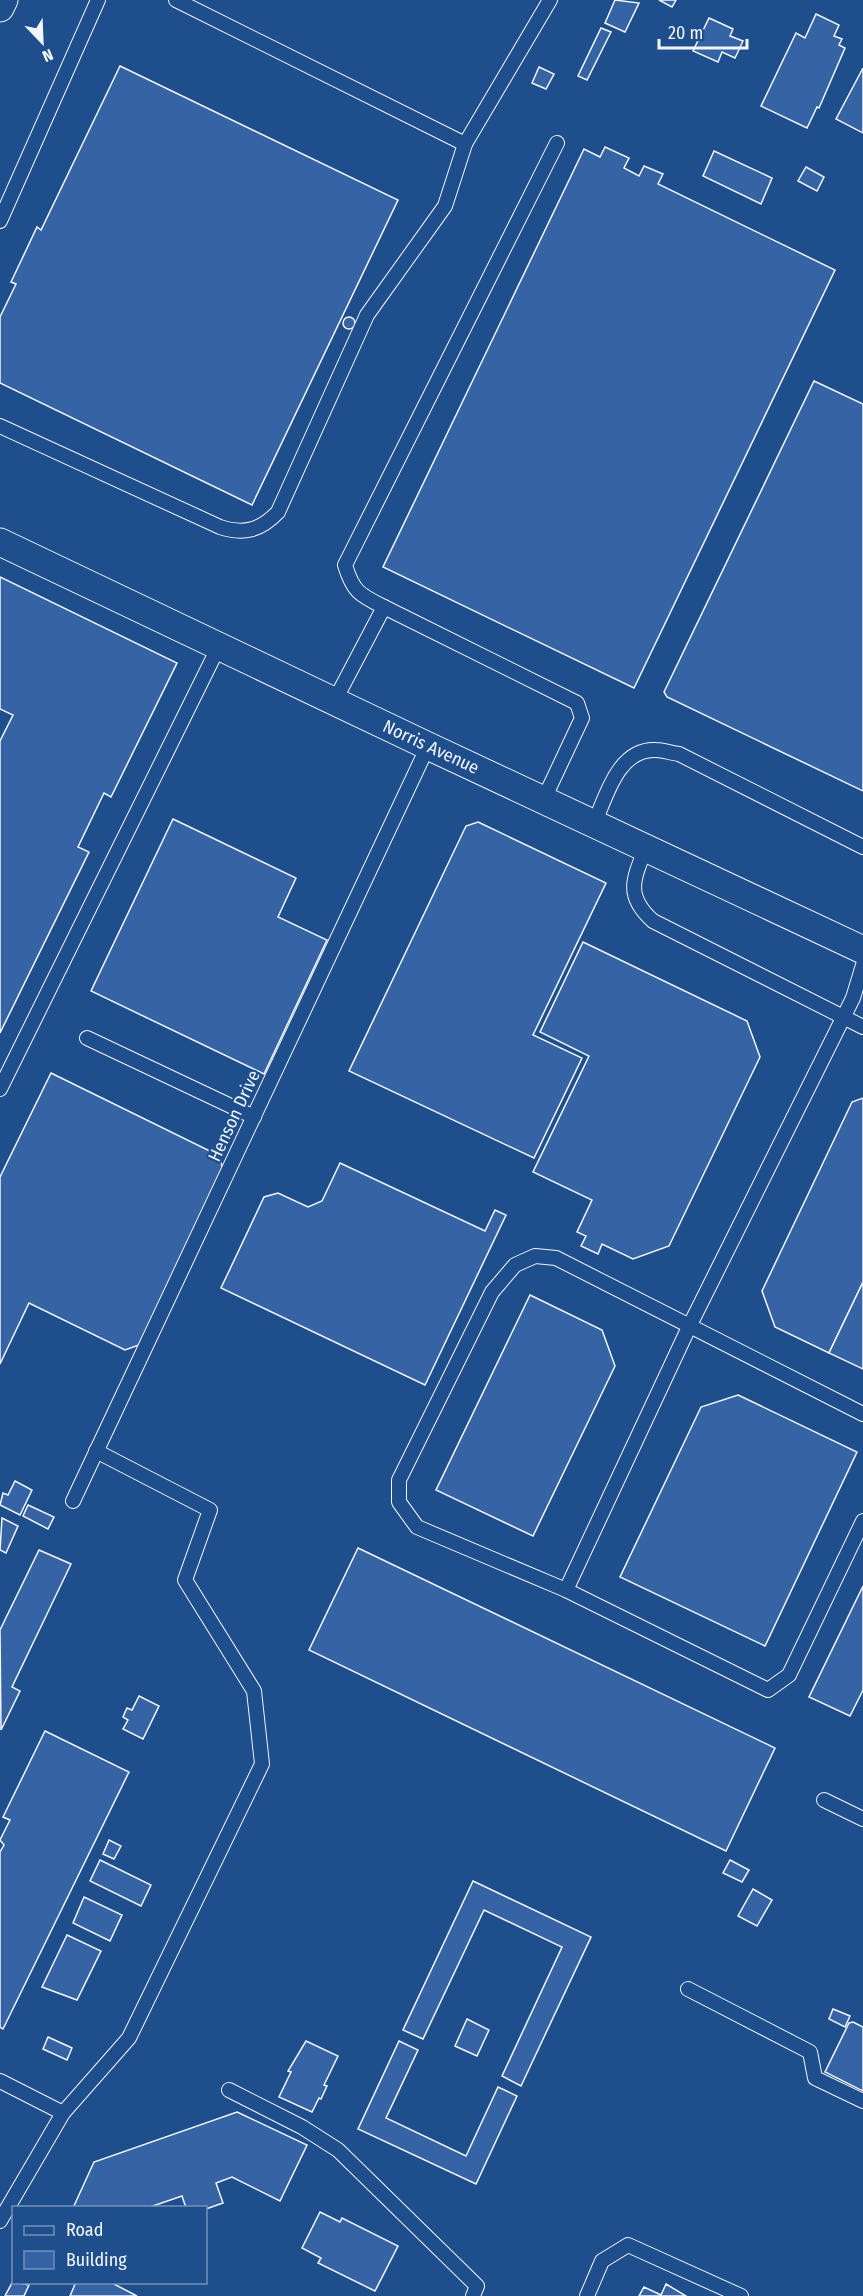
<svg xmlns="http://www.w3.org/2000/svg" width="863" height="2296" font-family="'Fira Sans Condensed',sans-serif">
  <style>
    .building { fill: #3563a3; stroke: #f2f6ff; stroke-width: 1.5 }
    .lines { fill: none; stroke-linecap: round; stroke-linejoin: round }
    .lane-casing { stroke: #f2f6ff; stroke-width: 16 }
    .street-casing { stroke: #f2f6ff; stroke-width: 29 }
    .lane { stroke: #1f4e8c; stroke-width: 14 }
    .street { stroke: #1f4e8c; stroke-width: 27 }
    .labels { text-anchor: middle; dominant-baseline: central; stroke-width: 4.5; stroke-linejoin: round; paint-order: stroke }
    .street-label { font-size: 18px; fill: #f2f6ff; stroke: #1f4e8c }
  </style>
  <rect width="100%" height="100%" fill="#1f4e8c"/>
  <!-- building -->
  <g class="building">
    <path d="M 615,0 L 639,3 L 625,32 L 605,23 Z"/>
    <path d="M 659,0 L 676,0 L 672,7 Z"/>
    <path d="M 816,14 L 839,25 L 834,36 L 842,39 L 839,45 L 845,48 L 819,108 L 817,107 L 807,128 L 761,106 L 796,33 L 805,38 Z"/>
    <path d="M 709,18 L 733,29 L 730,36 L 743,41 L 735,58 L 722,52 L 718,62 L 693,51 Z"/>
    <path d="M 601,28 L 611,32 L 587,80 L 578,76 Z"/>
    <path d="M 120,66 L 398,200 L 252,505 L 0,383 L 0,317 L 16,284 L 11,282 L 37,227 L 41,230 Z"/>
    <path d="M 539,67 L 554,74 L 546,89 L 532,83 Z"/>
    <path d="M 863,68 L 863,133 L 836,119 Z"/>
    <path d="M 605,147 L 629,158 L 624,168 L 639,176 L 644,166 L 663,174 L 658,184 L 835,270 L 634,688 L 383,567 L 584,149 L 600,157 Z"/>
    <path d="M 714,151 L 772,178 L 761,204 L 703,176 Z"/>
    <path d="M 806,167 L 824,177 L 817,191 L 798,181 Z"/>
    <circle cx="349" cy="323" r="6"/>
    <path d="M 814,381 L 863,404 L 863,791 L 667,697 L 664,692 Z"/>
    <path d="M 0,577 L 177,663 L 111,797 L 104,793 L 78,847 L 89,852 L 0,1033 L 0,741 L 13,715 L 0,709 Z"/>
    <path d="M 173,819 L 296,878 L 278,917 L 327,940 L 264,1074 L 91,991 Z"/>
    <path d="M 478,822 L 606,883 L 533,1035 L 582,1058 L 534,1158 L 349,1071 L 466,826 Z"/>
    <path d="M 583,942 L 747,1021 L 760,1057 L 669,1246 L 633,1259 L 602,1244 L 598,1254 L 581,1246 L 586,1236 L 577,1232 L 592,1200 L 533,1172 L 589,1056 L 540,1032 Z"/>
    <path d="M 51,1073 L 218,1155 L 224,1171 L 139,1345 L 125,1350 L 29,1303 L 0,1364 L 0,1177 Z"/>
    <path d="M 863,1098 L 863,1282 L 829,1353 L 775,1327 L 762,1291 L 852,1102 Z"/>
    <path d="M 340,1163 L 485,1231 L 495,1210 L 506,1215 L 425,1385 L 221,1288 L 264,1197 L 278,1193 L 308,1207 L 322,1201 Z"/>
    <path d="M 863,1282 L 863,1369 L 829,1353 Z"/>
    <path d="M 530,1295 L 602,1330 L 615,1366 L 533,1536 L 436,1490 Z"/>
    <path d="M 738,1395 L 857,1452 L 765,1646 L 620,1577 L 701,1407 Z"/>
    <path d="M 15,1481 L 32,1490 L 20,1515 L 0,1505 L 3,1493 L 8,1495 Z"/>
    <path d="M 28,1505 L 54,1517 L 48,1529 L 23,1516 Z"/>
    <path d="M 2,1518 L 18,1526 L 6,1553 L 0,1550 Z"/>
    <path d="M 358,1548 L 775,1748 L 726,1851 L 309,1650 Z"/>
    <path d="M 39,1550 L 71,1564 L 12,1687 L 20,1691 L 1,1730 L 0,1630 Z"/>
    <path d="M 863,1586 L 863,1690 L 850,1716 L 809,1697 Z"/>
    <path d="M 139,1696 L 159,1706 L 143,1739 L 123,1729 L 128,1720 L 123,1717 L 127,1708 L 132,1710 Z"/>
    <path d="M 45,1731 L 129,1772 L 3,2029 L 0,2027 L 0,1852 L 4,1845 L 0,1840 L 10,1820 L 3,1817 Z"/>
    <path d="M 109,1840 L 121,1846 L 114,1859 L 103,1854 Z"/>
    <path d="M 100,1860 L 151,1885 L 141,1906 L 90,1881 Z"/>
    <path d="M 730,1860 L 749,1870 L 742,1882 L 723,1873 Z"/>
    <path d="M 473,1881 L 591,1937 L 521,2086 L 502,2076 L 562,1947 L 484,1910 L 423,2039 L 403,2030 Z"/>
    <path d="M 753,1889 L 772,1900 L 757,1926 L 738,1916 Z"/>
    <path d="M 84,1897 L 122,1915 L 110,1941 L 73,1923 Z"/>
    <path d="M 67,1935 L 101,1951 L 77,2000 L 42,1987 Z"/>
    <path d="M 833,2009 L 850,2016 L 845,2027 L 829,2019 Z"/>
    <path d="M 467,2019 L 489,2030 L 477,2056 L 455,2046 Z"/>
    <path d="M 853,2022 L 863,2027 L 863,2091 L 825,2072 L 849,2023 Z"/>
    <path d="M 48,2037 L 72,2048 L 67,2060 L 43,2049 Z"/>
    <path d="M 306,2041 L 338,2056 L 324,2085 L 327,2086 L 321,2099 L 319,2098 L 312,2112 L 279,2097 L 291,2072 L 288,2071 Z"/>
    <path d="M 399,2041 L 418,2050 L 386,2118 L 466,2156 L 498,2087 L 517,2096 L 476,2184 L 358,2129 Z"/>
    <path d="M 237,2112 L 307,2145 L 280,2201 L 232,2177 L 216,2183 L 223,2203 L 206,2209 L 186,2208 L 182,2196 L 147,2208 L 73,2208 L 94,2162 Z"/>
    <path d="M 320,2212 L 340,2222 L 342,2218 L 398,2246 L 375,2291 L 318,2263 L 321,2258 L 302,2248 Z"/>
    <path d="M 14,2279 L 14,2282 L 29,2285 L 24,2296 L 5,2296 Z"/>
    <path d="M 76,2282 L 110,2282 L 137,2296 L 70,2296 Z"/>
    <path d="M 666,2284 L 686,2296 L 639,2296 L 644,2287 L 661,2295 Z"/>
  </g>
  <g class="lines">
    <defs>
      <g id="lane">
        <path d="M 465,144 L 550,0"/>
        <path d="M 0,221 L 98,0"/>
        <path d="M 0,426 L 220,527 C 244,535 261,530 278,512 L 367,315 L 445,206 L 465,144 L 176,0"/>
        <path d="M 384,607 C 360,595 353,592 345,565 L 557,143"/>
        <path d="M 334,702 L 384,607 L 577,703 L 582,718 L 543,801"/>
        <path d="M 594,824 C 606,797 618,748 656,750 C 663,750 671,753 679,754 L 863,847"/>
        <path d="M 646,848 C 633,879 625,896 653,921 L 863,1027"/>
        <path d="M 87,1038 L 254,1117"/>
        <path d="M 0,1089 L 219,646"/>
        <path d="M 863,1414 L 556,1258 L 535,1256 L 515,1265 L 492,1292 L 399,1480 L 399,1502 L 417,1527 L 566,1590 L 768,1690 L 789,1675 L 863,1521"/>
        <path d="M 73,1501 L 428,746"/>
        <path d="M 566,1590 L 689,1327 L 853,998 L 863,965"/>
        <path d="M 824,1800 L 863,1819"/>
        <path d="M 688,1989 L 810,2052 L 815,2078 L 863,2101"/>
        <path d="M 0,2081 L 63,2113"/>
        <path d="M 229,2090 L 302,2127 L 338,2150 L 477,2286 L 473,2296"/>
        <path d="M 0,2221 L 63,2113 L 129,2038 L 262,1764 L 254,1691 L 185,1580 L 210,1510 L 96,1451"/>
        <path d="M 587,2296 L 602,2261 L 628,2245 L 741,2296"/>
      </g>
      <g id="street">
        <path d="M 0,8 L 4,0"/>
        <path d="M 0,542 L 428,746 L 863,950"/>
      </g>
    </defs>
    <!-- lane casing -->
    <use href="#lane" class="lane-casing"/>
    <!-- street casing -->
    <use href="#street" class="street-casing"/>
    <!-- lane -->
    <use href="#lane" class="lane"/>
    <!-- street -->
    <use href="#street" class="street"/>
  </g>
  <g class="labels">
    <!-- street labels -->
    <g class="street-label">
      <text transform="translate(431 747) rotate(25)">Norris Avenue</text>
      <text transform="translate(234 1116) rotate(-65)">Henson Drive</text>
    </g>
  </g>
  <!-- legend -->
  <rect x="12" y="2206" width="195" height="78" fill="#1f4e8c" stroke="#7391ba" stroke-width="1.5"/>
  <rect x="24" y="2226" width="30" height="9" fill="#1f4e8c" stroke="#7391ba" stroke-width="1.5"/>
  <text x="66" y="2236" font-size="18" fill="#f2f6ff">Road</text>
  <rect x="24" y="2251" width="30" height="18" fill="#3563a3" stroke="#7391ba" stroke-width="1.5"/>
  <text x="66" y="2266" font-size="18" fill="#f2f6ff">Building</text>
  <!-- north arrow -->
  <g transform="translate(42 42) rotate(157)" stroke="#1f4e8c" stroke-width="4.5" paint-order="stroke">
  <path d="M0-4.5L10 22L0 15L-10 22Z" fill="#f2f6ff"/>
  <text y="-9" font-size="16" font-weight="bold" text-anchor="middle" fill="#f2f6ff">N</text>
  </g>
  <!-- scale -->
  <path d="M659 39v9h88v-9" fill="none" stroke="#f2f6ff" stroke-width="3"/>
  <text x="668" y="39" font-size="18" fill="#f2f6ff" stroke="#1f4e8c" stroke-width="4.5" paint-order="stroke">20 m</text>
</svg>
